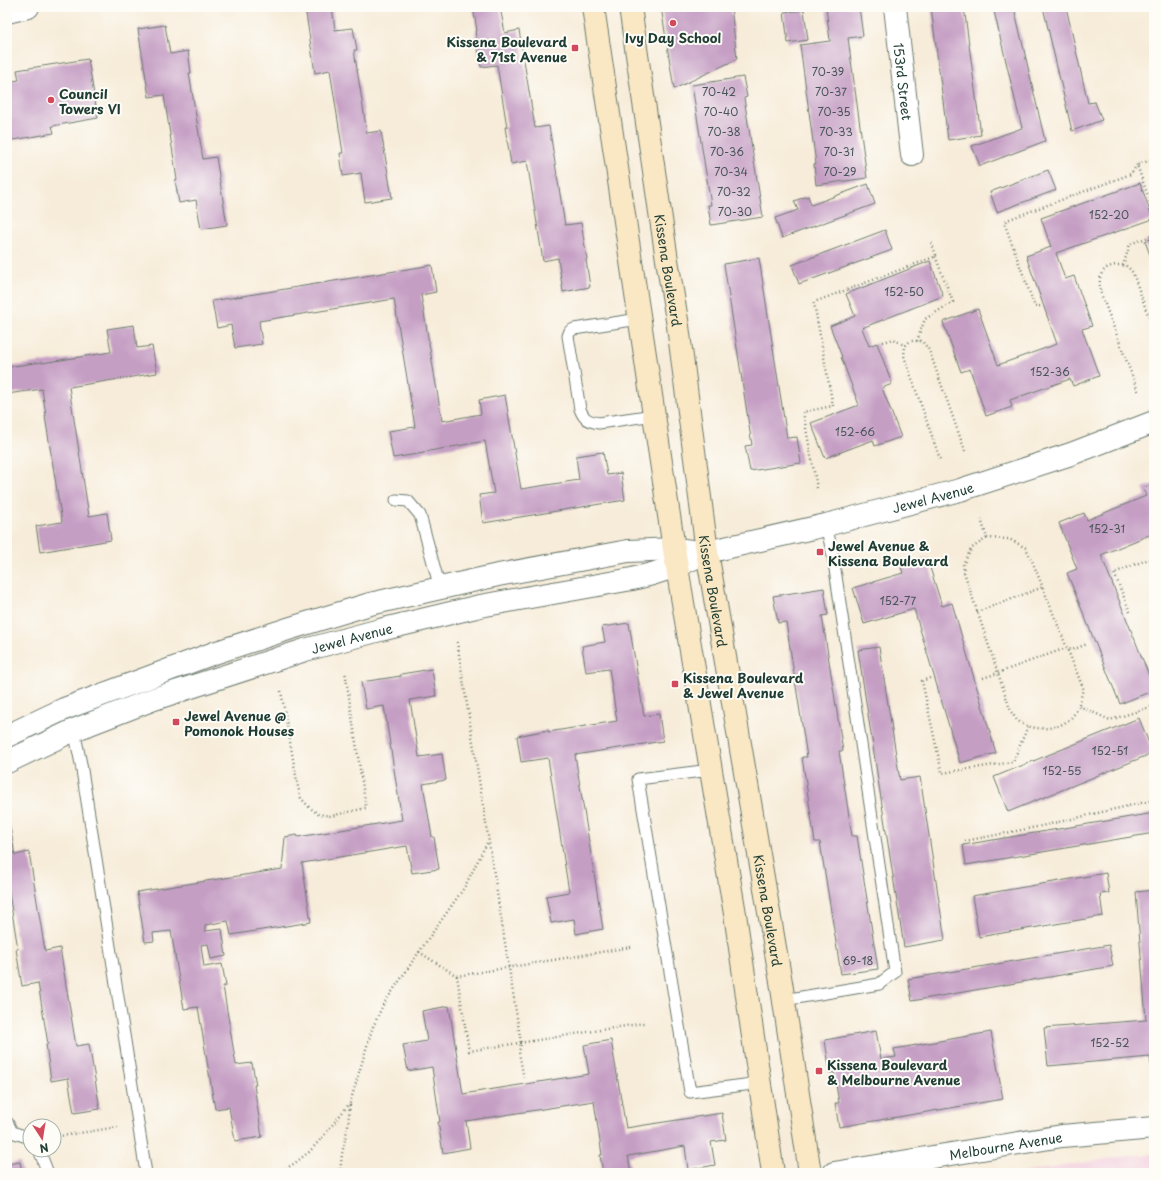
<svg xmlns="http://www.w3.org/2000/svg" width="1161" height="1180" font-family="'Playpen Sans',sans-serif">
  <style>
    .built { fill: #f3cfde }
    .building { fill: #c59ec4 }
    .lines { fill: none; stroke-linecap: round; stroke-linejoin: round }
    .service-casing { stroke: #6b7a6e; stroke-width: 13 }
    .minor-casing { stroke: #6b7a6e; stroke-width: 24 }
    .tertiary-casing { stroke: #6b7a6e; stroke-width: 24 }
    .secondary-casing { stroke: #6b7a6e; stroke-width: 24 }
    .path { stroke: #6b7a6e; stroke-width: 2.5; stroke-dasharray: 1 3; stroke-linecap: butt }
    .service { stroke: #fff; stroke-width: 11 }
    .minor { stroke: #fff; stroke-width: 22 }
    .tertiary { stroke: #fff; stroke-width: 22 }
    .secondary { stroke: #fae7c3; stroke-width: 22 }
    .poi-dot { fill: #d1495b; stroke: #fdfcf7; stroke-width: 1.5 }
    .labels { text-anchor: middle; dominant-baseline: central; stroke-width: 4; stroke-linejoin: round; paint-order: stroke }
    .number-label { font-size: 11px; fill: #485558 }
    .poi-label { font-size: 13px; font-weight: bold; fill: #1f3d34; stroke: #fdfcf7; text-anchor: start }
    .street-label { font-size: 13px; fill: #1f3d34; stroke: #fdfcf7 }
  </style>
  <rect width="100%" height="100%" fill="#fdfcf7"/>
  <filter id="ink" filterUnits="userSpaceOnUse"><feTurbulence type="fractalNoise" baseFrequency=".025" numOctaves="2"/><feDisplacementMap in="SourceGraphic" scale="8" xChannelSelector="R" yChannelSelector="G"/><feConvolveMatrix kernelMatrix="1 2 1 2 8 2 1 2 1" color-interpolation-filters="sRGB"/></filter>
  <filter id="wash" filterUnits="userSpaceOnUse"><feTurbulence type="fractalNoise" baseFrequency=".012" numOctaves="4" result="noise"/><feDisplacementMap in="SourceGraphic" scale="16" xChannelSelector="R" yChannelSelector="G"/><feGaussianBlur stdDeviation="0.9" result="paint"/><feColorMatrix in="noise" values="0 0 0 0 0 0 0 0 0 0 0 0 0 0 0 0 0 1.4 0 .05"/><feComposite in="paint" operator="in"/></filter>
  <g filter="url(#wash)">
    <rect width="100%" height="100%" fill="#f7ecd9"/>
    <!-- built -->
    <path class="built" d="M 1154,1154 L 1154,1173 L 1021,1173 L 1112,1158 Z"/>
    <g id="blocks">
      <!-- building -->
      <g class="building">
        <path d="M 305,7 L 332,7 L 335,30 L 353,28 L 357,50 L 354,50 L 367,133 L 381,131 L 392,198 L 365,202 L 361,173 L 343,176 L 340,153 L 343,153 L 330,70 L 315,73 Z"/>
        <path d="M 473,7 L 500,7 L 505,33 L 519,30 L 535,128 L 549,126 L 565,225 L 581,223 L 587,259 L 586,260 L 590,287 L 563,292 L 558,258 L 543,261 L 527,161 L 511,164 L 505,127 L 507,127 L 497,65 L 481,67 L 475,31 L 477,31 Z"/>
        <path d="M 661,7 L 731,7 L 737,59 L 674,89 Z"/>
        <path d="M 826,7 L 859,7 L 863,36 L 848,38 L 867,178 L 816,185 L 814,164 L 816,164 L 800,45 L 830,41 Z"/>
        <path d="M 931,7 L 964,7 L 981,135 L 948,140 Z"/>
        <path d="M 993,7 L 1014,7 L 1045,141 L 980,166 L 972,146 L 1022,128 L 1017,108 Z"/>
        <path d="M 1043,7 L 1066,7 L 1088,103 L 1095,102 L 1102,120 L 1072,131 Z"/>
        <path d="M 804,10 L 808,40 L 788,43 L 784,12 Z"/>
        <path d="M 165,25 L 170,54 L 188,51 L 191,73 L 189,73 L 203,159 L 216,157 L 227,225 L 201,229 L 196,200 L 179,203 L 175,180 L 177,180 L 164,95 L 149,97 L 138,29 Z"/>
        <path d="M 88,59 L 98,118 L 52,126 L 54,133 L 7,141 L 7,82 L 19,80 L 17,70 Z"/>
        <path d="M 743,77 L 747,97 L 744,98 L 763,217 L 711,225 L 708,205 L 711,205 L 692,85 Z"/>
        <path d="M 1048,170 L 1056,190 L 997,212 L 990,192 Z"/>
        <path d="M 1140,183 L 1153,219 L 1056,253 L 1065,279 L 1074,276 L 1092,326 L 1082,329 L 1099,376 L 1073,386 L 1070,379 L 1010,400 L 1012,407 L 986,416 L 970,369 L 961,372 L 943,322 L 978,309 L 998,365 L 1057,344 L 1026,256 L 1051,247 L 1041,218 Z"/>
        <path d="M 868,184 L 875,204 L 782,238 L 775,218 L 798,210 L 794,201 L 808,196 L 811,205 Z"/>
        <path d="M 885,230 L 892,250 L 799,284 L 792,265 Z"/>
        <path d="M 1154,238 L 1154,266 L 1145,241 Z"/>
        <path d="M 759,258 L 787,438 L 797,437 L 801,463 L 750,471 L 745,446 L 752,445 L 724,264 Z"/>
        <path d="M 930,261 L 943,296 L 862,328 L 869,346 L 877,343 L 892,384 L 882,388 L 901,437 L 875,446 L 873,440 L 825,458 L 811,423 L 859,405 L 841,357 L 842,357 L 830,326 L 855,316 L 846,294 Z"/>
        <path d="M 432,265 L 436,292 L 421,295 L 442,421 L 481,414 L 479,400 L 505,395 L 521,489 L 579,480 L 576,456 L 603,452 L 607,475 L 621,473 L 625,500 L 483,523 L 479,495 L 494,493 L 485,441 L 424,452 L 424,453 L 393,458 L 388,431 L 415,427 L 394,299 L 259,321 L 262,344 L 235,348 L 231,325 L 217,328 L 212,301 Z"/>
        <path d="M 134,325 L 137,348 L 152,346 L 157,373 L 69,387 L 89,516 L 107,513 L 111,540 L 40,552 L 36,526 L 62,522 L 45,416 L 46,416 L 42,389 L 7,394 L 7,367 L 42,362 L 42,363 L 111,352 L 107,329 Z"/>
        <path d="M 1154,484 L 1154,533 L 1101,555 L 1154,688 L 1154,690 L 1120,704 L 1067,573 L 1077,569 L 1059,523 L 1084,513 L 1087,520 L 1146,496 L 1143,488 Z"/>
        <path d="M 927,558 L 942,606 L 952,603 L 996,753 L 960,763 L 914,609 L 864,624 L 853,588 L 903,573 L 901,567 Z"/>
        <path d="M 824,588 L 828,615 L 822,616 L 843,751 L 839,751 L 852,836 L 857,836 L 878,969 L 841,974 L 820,842 L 815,842 L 802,757 L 807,757 L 786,622 L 778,623 L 773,596 Z"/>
        <path d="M 629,623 L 644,716 L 659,714 L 663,741 L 575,755 L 603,929 L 576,934 L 574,919 L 551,923 L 546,896 L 569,892 L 548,758 L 521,762 L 517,736 L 548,730 L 548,732 L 617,721 L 609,669 L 586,672 L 582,646 L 605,642 L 602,627 Z"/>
        <path d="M 879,647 L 900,780 L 920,777 L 945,940 L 904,947 L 858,650 Z"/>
        <path d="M 432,669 L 436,696 L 410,700 L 419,757 L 442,754 L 446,780 L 423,784 L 432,837 L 434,837 L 439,869 L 412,873 L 407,846 L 302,863 L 311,922 L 231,935 L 228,921 L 205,925 L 205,931 L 222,929 L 226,956 L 211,959 L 208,944 L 201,945 L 204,967 L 222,964 L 226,986 L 223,986 L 236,1065 L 252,1063 L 256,1085 L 254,1085 L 262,1137 L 235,1141 L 229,1107 L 215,1109 L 198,1007 L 184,1009 L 171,931 L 153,933 L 154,941 L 145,942 L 137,892 L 282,869 L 285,837 L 297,835 L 298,837 L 402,820 L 384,706 L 366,709 L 361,682 L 401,676 L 401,674 Z"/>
        <path d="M 1139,718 L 1153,753 L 1008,812 L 994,777 Z"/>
        <path d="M 1154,813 L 1154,833 L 966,865 L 963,845 Z"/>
        <path d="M 7,822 L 9,822 L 15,855 L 29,852 L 45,951 L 60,948 L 76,1046 L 89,1044 L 100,1109 L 74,1113 L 68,1078 L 51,1081 L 46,1044 L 48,1044 L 38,983 L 22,986 L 16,949 L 18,949 L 8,887 L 7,887 Z"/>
        <path d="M 1106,873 L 1109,893 L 1100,894 L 1103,916 L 979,937 L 972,896 Z"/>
        <path d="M 1154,890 L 1154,1064 L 1151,1065 L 1150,1057 L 1048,1066 L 1044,1028 L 1146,1020 L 1136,892 Z"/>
        <path d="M 1109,945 L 1113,966 L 912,1001 L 908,979 Z"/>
        <path d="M 449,1006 L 463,1094 L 589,1074 L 584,1045 L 611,1040 L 626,1128 L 722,1113 L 726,1140 L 711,1142 L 715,1165 L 688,1170 L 685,1146 L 628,1156 L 631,1173 L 603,1173 L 600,1155 L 602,1155 L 594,1101 L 466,1121 L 470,1148 L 443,1153 L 438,1122 L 440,1122 L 432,1067 L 408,1071 L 403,1045 L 427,1041 L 422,1011 Z"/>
        <path d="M 876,1031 L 881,1059 L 896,1057 L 894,1049 L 991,1032 L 1003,1099 L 839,1127 L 835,1103 L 839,1103 L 834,1072 L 830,1073 L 825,1040 Z"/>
        <path d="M 20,1162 L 22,1173 L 7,1173 L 7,1164 Z"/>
      </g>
    </g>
  </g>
  <g filter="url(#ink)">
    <use href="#blocks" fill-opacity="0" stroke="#6b7a6e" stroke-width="1"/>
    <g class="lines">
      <defs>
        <g id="service">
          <path d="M 639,319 L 574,329 L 570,331 L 568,336 L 580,409 C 584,419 587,421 599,423 L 654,415"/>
          <path d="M 396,500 L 408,501 L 420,515 L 440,588"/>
          <path d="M 74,730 L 81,764 L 146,1173"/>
          <path d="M 711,770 L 638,779 L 690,1092 L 760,1083"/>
          <path d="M 784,1000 L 879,984 L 895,972 L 833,556 L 826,525"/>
          <path d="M 7,1122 L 12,1132 L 30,1138"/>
          <path d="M 39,1150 L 48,1173"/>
        </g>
        <g id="minor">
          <path id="s1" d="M 895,7 L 912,155"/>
          <path d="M 7,12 L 28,7"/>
          <path id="s2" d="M 834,1173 L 1062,1136 L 1154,1128"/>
        </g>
        <g id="tertiary">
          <path d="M 7,736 L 64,709 L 214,653 L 291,628 L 370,604 L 498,575 L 628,551 L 674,549 L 692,551"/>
          <path id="s3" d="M 7,762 L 74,730 L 154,699 L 305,650 L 380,630 L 480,606 L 632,579 L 652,574 L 677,566 L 707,552 L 826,525 L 960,490 L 1071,454 L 1154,422"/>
        </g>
        <g id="secondary">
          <path d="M 593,7 L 674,549 L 735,914 L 773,1173"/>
          <path id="s4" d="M 630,7 L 667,260 L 678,326 L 707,552 L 781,982 L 810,1173"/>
        </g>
      </defs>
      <!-- service casing -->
      <use href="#service" class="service-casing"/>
      <!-- minor casing -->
      <use href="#minor" class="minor-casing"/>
      <!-- tertiary casing -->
      <use href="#tertiary" class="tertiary-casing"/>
      <!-- secondary casing -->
      <use href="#secondary" class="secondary-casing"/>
      <!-- path -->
      <g class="path">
        <path d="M 1154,159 L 1137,165 L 1154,213"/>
        <path d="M 1123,266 L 1130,244 L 1154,235"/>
        <path d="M 1040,306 L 1035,307 L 1005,225 L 1007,220 L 1131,174 L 1137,165"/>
        <path d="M 917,341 L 925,319 L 953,302 L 935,256"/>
        <path d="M 883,342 L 894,339 L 905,346"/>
        <path d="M 1138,391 L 1100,291 C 1100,285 1099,281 1101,275 C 1104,266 1117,263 1126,266 C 1129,268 1131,270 1133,273 L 1154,332"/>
        <path d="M 940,459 L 904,356 L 905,346 L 910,341 L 922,341 L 929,350 L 965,451"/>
        <path d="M 817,488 L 803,412 L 833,406 L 814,303 L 817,301 L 934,257 L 936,255 L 931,241"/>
        <path d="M 981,519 L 987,538 L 1009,539 L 1026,548 L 1033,563 L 1083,688 C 1081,698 1079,708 1072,717 C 1059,731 1031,732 1017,720 C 1015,718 1013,714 1011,712 L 964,572 L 963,564 L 972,548 L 987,538"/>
        <path d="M 977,612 L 1043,587"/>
        <path d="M 1130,612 L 1114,573 L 1154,557"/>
        <path d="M 457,642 L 521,1043 L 519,1052 L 524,1079"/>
        <path d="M 930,678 L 922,681 L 942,773 L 1013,762 L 1028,726"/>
        <path d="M 983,678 L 998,673 L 1066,648 L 1072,650 L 1087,644"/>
        <path d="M 281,691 L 298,787 L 301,798 L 309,807 L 318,814 L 331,816 L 366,808 L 345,671"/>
        <path d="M 1079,706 L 1110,720 L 1154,706"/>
        <path d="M 965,841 L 1037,827 L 1154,800"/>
        <path d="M 631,947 L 457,976 L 469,1051 L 644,1023"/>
        <path d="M 419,952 L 457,976"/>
        <path d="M 54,1137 L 118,1127"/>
        <path d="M 279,1173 L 295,1163 L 309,1152 L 321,1139 L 350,1103 L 372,1029 L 383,1005 L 419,952 L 464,888 L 488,841"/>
        <path d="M 340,1173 L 342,1154 L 348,1125 L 350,1104"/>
      </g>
      <!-- service -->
      <use href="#service" class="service"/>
      <!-- minor -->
      <use href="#minor" class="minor"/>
      <!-- tertiary -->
      <use href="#tertiary" class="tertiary"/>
      <!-- secondary -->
      <use href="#secondary" class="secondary"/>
    </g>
  </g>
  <!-- markers -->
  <g class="poi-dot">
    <circle cx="673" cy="23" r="4"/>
    <rect x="571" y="44" width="8" height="8" rx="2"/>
    <circle cx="51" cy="100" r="4"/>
    <rect x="816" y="548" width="8" height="8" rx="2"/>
    <rect x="671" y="680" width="8" height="8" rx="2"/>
    <rect x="172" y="718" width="8" height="8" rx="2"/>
    <rect x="815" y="1067" width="8" height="8" rx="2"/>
  </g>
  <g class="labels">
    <!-- number labels -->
    <g class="number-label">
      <text x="828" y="71">70-39</text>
      <text x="719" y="91">70-42</text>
      <text x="831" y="91">70-37</text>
      <text x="721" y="111">70-40</text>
      <text x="834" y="111">70-35</text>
      <text x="724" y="131">70-38</text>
      <text x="836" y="131">70-33</text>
      <text x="727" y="151">70-36</text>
      <text x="839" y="151">70-31</text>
      <text x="731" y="171">70-34</text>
      <text x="840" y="171">70-29</text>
      <text x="734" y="191">70-32</text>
      <text x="735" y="211">70-30</text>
      <text x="1109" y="214">152-20</text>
      <text x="904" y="291">152-50</text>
      <text x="1050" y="371">152-36</text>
      <text x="855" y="431">152-66</text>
      <text x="1107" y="528">152-31</text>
      <text x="898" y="600">152-77</text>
      <text x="1110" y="750">152-51</text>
      <text x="1062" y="770">152-55</text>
      <text x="858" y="960">69-18</text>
      <text x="1110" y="1042">152-52</text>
    </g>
    <!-- poi labels -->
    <g class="poi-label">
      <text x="673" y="37" text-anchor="middle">Ivy Day School</text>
      <text x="567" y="41" text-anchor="end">Kissena Boulevard<tspan x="567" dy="15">&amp; 71st Avenue</tspan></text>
      <text x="59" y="93">Council<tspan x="59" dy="15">Towers VI</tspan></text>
      <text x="828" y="545">Jewel Avenue &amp;<tspan x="828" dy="15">Kissena Boulevard</tspan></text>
      <text x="683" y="677">Kissena Boulevard<tspan x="683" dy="15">&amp; Jewel Avenue</tspan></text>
      <text x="184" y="715">Jewel Avenue @<tspan x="184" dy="15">Pomonok Houses</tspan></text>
      <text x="827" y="1064">Kissena Boulevard<tspan x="827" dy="15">&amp; Melbourne Avenue</tspan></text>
    </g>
    <!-- street labels -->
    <g class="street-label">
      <text stroke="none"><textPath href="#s1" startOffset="75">153rd Street</textPath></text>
      <text stroke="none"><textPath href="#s4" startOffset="266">Kissena Boulevard</textPath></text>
      <text stroke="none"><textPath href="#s3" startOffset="966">Jewel Avenue</textPath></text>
      <text stroke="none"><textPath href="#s4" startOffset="590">Kissena Boulevard</textPath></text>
      <text stroke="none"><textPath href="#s3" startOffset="367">Jewel Avenue</textPath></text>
      <text stroke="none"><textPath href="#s4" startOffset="914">Kissena Boulevard</textPath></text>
      <text stroke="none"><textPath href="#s2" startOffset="174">Melbourne Avenue</textPath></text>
    </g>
  </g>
  <!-- margin -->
  <rect width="1161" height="1180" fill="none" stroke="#fdfcf7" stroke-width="24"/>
  <!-- north arrow -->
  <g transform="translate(42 1138) rotate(168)"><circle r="19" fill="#fdfcf7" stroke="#a4b0a9"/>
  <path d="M0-3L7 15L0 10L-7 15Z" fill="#d1495b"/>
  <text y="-6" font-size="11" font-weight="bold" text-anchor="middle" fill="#1f3d34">N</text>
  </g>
</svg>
